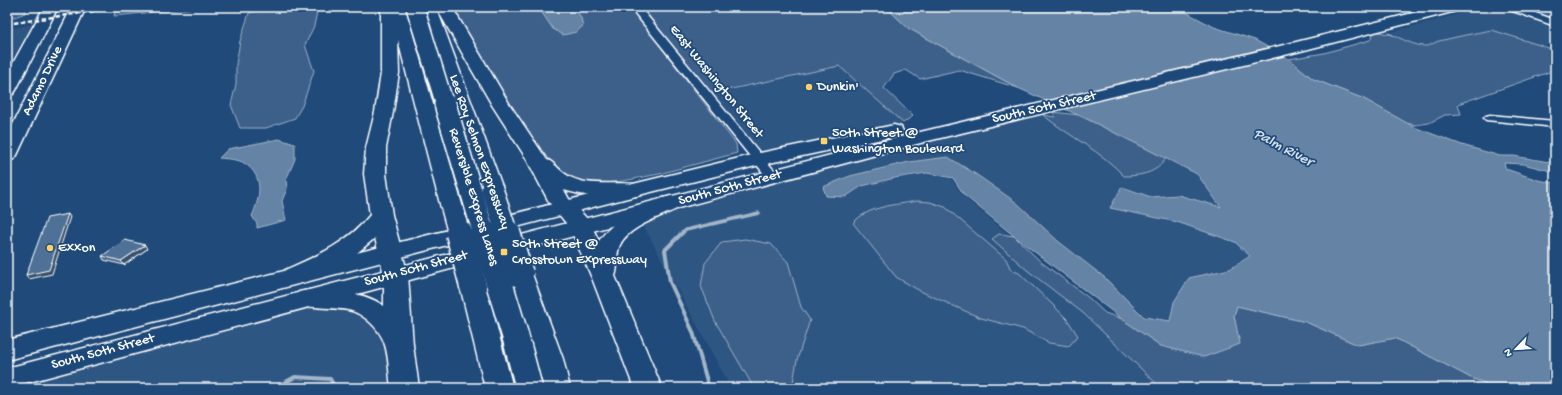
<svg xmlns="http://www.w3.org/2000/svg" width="1562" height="395" font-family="'Gochi Hand',sans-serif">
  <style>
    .built { fill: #2e5683 }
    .green { fill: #3c618b; stroke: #9eb0c5 }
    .water { fill: #6583a4; stroke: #a3b5c8 }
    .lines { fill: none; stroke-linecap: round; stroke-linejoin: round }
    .stream-far1 { stroke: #a3b5c8; stroke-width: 3.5 }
    .stream { stroke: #a3b5c8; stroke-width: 4 }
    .minor-casing { stroke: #fff; stroke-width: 3 }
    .primary-casing { stroke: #fff; stroke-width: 3 }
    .motorway-casing { stroke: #fff; stroke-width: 3 }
    .minor { fill: #1f4a7a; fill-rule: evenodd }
    .primary { fill: #1f4a7a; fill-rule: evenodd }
    .motorway { fill: #1f4a7a; fill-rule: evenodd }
    .rail { stroke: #fff; stroke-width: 2.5; stroke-dasharray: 4.5 2.5; stroke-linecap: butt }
    .motorway-bridge-far2-casing { stroke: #fff; stroke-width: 20; stroke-linecap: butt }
    .motorway-bridge-far1-casing { stroke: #fff; stroke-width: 24; stroke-linecap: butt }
    .motorway-bridge-casing { stroke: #fff; stroke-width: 29; stroke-linecap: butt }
    .motorway-bridge-far2 { stroke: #1f4a7a; stroke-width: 17 }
    .motorway-bridge-far1 { stroke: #1f4a7a; stroke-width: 21 }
    .motorway-bridge { stroke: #1f4a7a; stroke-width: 26 }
    .wall { fill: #456182; stroke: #fff }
    .shaded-wall { fill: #384f6a; stroke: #fff }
    .building { fill: #507197; stroke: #fff }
    .poi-dot { fill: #ffd166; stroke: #1f4a7a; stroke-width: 1.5 }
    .labels { text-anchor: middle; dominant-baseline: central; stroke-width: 3.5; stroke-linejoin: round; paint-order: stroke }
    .street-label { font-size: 14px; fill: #fff; stroke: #1f4a7a }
    .poi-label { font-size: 14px; fill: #fff; stroke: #1f4a7a; text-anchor: start }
    .water-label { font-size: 15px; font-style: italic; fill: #d8e0e8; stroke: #1f4a7a }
  </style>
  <rect width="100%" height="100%" fill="#1f4a7a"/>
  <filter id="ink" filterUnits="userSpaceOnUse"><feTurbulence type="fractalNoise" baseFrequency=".025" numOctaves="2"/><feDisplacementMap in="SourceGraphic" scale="8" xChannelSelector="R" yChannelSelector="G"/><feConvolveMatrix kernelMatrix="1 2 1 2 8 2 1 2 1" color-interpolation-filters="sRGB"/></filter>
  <g filter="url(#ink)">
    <!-- built -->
    <g class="built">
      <path d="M 1485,7 L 1499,7 L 1555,27 L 1555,42 L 1538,48 L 1429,50 L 1388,33 Z"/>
      <path d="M 1517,7 L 1555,7 L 1555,15 L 1546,17 Z"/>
      <path d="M 34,24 L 7,66 L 7,29 Z"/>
      <path d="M 839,66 L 903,123 L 758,158 L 708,94 Z"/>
      <path d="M 1022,110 L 1043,115 L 1108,159 L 1124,176 L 1162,166 L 1166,158 L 1197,174 L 1222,208 L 1178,195 L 1151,197 L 1122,187 L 1111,208 L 1177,222 L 1235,242 L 1250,255 L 1230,269 L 1189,278 L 1174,302 L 1170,321 L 1144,317 L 1104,277 L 1058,241 L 1017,203 L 948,157 L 909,162 L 850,176 L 823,187 L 824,194 L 844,198 L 863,185 L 927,174 L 951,179 L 963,196 L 1082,296 L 1153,353 L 1402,388 L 731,388 L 636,212 Z"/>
      <path d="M 286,300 L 354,305 L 386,337 L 393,388 L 7,388 L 7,377 Z"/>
    </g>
    <!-- green -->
    <g class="green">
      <path d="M 7,7 L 25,7 L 25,13 L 15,17 L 7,16 Z"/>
      <path d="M 157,7 L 204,7 L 114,16 L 115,12 Z"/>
      <path d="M 271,7 L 318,7 L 314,26 L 305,45 L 314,71 L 302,106 L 295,118 L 266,128 L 240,128 L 231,105 L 236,84 L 236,64 L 240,41 L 249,13 Z"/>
      <path d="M 446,7 L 633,7 L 664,51 L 736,144 L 737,153 L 659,174 L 623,181 L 597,184 L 577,182 L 568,176 L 535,147 Z"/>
      <path d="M 637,7 L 886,7 L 908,28 L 1018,88 L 959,70 L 920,79 L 906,70 L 894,74 L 884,88 L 913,116 L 903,123 L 839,66 L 708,94 Z"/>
      <path d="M 1492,30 L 1555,50 L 1555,70 L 1458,104 L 1461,114 L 1445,115 L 1429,123 L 1416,125 L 1406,123 L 1364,99 L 1313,79 L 1289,59 L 1324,53 L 1370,40 L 1375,31 L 1393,35 L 1388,33 C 1399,37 1415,47 1427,46 C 1431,45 1435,42 1439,41 C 1456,37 1474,33 1492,30 Z"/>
      <path d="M 1053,112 L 1079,115 L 1166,158 C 1158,173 1140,176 1124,176 C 1101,151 1070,137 1043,115 L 1055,117 Z"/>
      <path d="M 917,201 L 930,202 L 945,207 L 1006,259 L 1011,270 L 1019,273 L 1052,304 L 1067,319 L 1078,336 L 1069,346 L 1049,343 L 1023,329 L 981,318 L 920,291 L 896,277 L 853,223 C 868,206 895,205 917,201 Z"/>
      <path d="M 999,234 L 1014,236 L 1041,262 L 1089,298 L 1105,313 L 1122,319 L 1161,346 L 1239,344 L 1234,316 L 1237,306 L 1306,322 L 1358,345 L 1395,338 L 1471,378 L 1498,388 L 1161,388 L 1083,313 L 1027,270 L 992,239 Z"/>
      <path d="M 745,239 L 771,244 L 788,262 L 801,307 L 810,320 L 797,360 L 792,388 L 754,388 L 715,321 L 701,286 L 705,263 L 722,242 Z"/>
    </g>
    <!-- water -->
    <g class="water">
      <path d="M 538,7 L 575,7 L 581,18 L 583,26 L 576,32 L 563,35 L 553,29 Z"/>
      <path d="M 886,7 L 1176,7 L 1214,27 L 1255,40 L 1289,59 L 1313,79 L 1364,99 L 1414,127 L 1462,145 L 1500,156 L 1514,156 L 1555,163 L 1555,172 L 1523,164 L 1504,163 L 1506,169 L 1538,180 L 1555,183 L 1555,388 L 1498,388 L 1471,378 L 1395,338 L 1358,345 L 1306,322 L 1237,306 L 1234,316 L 1240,344 L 1204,357 L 1161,346 L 1122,319 L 1014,236 L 964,195 L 953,178 L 927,173 L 895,178 L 862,186 L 845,197 L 826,196 L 823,187 L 850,176 L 909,162 L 948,157 L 977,175 L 1017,203 L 1058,241 L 1104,277 L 1144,317 L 1170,321 L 1174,302 L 1189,278 L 1230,269 L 1250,256 L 1235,242 L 1177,222 L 1110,208 L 1122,187 L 1151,197 L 1178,195 L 1221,207 L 1197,174 L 1087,119 L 1018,88 L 908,28 Z"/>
      <path d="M 279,139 L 295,144 L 295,159 L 286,180 L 287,189 L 282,201 L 286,220 L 257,228 L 257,224 L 252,216 C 260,198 265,176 244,163 C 238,159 226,159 219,158 L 228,149 Z"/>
    </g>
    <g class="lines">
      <!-- stream-far1 -->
      <path class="stream-far1" d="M 681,234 L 686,230 L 759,213"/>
      <!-- stream -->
      <g class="stream">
        <path d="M 682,233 L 665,250 L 670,282 L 693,332 L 709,388 L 707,388"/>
        <path d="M 275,388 L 295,377 L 330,379 L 335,388"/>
      </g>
      <defs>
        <g id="minor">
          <path d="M 630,7 L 640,7 L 777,174 L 779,177 L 777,180 L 769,180 Z"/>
          <path d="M 1505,7 L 1519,7 L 1555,20 L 1555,26 L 1507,9 Z"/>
          <path d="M 1490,115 L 1555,121 L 1555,127 L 1486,120 L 1484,118 L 1486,116 Z"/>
        </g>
        <g id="primary">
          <path d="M 44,7 L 58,7 L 16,90 L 13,94 L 7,95 L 7,74 Z"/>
          <path d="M 72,7 L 86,7 L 17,155 L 14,159 L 7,161 L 7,136 Z"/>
          <path d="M 1437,7 L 1462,7 L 1460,10 L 1289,54 L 928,141 L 7,388 L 7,368 L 916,133 L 1288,44 Z"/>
          <path d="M 894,125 L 901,127 L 903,131 L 901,135 L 760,165 L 639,195 L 7,360 L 7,340 L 633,184 L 760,153 Z"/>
        </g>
        <g id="motorway">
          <path d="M 381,7 L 405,7 L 463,208 L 460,213 L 452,215 L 444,213 L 441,208 L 398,40 L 399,73 L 393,112 L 386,148 L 386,174 L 392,215 L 408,275 L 413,345 L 419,388 L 391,388 C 389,374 389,358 385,345 C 381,330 364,313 348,310 C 332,307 315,309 299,304 L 295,298 L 299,292 C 321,286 366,292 384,306 L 384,275 L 375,238 L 351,258 L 328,270 L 303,282 L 294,284 L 285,282 L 282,276 L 285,270 C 317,256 348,243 370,215 L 364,174 L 366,148 L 375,112 L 381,73 Z"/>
          <path d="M 421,7 L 452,7 L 510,105 L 547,160 L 550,161 C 557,166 562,173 570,177 C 592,188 618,180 641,185 L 644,190 L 641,195 C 617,201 588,197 564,190 L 569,199 L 589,221 L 599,241 C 614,218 639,209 663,198 L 671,196 L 679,198 L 682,203 L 679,208 C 662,216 628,227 620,245 C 615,255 619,266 615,276 L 662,388 L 634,388 L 592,278 L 570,228 L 549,202 L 526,158 L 492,105 L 437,9 L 503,189 L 500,194 L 492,196 L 484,194 L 481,189 Z"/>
          <path d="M 520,266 L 529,268 L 532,274 L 563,359 L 570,388 L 542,388 L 535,359 L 508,274 L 511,268 Z"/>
          <path d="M 473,278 L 482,280 L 486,286 L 513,388 L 485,388 L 460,286 L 464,280 Z"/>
        </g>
      </defs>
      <!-- minor casing -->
      <use href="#minor" class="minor-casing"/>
      <!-- primary casing -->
      <use href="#primary" class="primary-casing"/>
      <!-- motorway casing -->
      <use href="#motorway" class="motorway-casing"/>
      <!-- minor -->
      <use href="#minor" class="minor"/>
      <!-- primary -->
      <use href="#primary" class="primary"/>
      <!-- motorway -->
      <use href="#motorway" class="motorway"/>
      <!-- rail -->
      <path class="rail" d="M 7,24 L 120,7"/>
      <defs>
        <path id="motorway-bridge-far2" d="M 415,7 L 445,105"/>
        <g id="motorway-bridge-far1">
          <path d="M 445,104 L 484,234"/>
          <path d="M 492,189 L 507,234"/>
          <path d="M 452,208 L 459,234"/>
        </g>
        <g id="motorway-bridge">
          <path d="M 459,233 L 473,286"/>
          <path d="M 484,233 L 515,335 L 529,388"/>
          <path d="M 507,233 L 520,274"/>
        </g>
      </defs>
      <!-- motorway-bridge-far2 casing -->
      <use href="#motorway-bridge-far2" class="motorway-bridge-far2-casing"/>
      <!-- motorway-bridge-far1 casing -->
      <use href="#motorway-bridge-far1" class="motorway-bridge-far1-casing"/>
      <!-- motorway-bridge casing -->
      <use href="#motorway-bridge" class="motorway-bridge-casing"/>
      <!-- motorway-bridge-far2 -->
      <use href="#motorway-bridge-far2" class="motorway-bridge-far2"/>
      <!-- motorway-bridge-far1 -->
      <use href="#motorway-bridge-far1" class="motorway-bridge-far1"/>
      <!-- motorway-bridge -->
      <use href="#motorway-bridge" class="motorway-bridge"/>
    </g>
    <!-- wall -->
    <path class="wall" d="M 147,249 L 124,265 L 104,260 L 102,256 Z"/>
    <!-- shaded-wall -->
    <g class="shaded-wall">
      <path d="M 68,214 L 70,217 L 52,274 L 29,279 L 26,275 Z"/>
      <path d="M 145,245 L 147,249 L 124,265 L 121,261 Z"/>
    </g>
    <!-- building -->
    <g class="building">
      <path d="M 68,214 L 49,270 L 26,275 L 47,218 Z"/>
      <path d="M 125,240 L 145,245 L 121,261 L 102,256 Z"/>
    </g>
  </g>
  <!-- markers -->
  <g class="poi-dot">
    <circle cx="809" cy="87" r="4"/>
    <rect x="820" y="137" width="8" height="8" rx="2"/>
    <circle cx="50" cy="248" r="4"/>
    <rect x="500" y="248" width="8" height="8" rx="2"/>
  </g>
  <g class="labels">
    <!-- street labels -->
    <g class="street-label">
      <text transform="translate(43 81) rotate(-64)">Adamo Drive</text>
      <text transform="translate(716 82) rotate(51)">East Washington Street</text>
      <text transform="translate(1044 108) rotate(-13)">South 50th Street</text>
      <text transform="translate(479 152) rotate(71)">Lee Roy Selmon Expressway</text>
      <text transform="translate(730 188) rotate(-15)">South 50th Street</text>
      <text transform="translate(473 197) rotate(73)">Reversible Express Lanes</text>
      <text transform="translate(416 269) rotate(-15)">South 50th Street</text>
      <text transform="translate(103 352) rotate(-15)">South 50th Street</text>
    </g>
    <!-- poi labels -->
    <g class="poi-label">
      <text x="817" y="87">Dunkin'</text>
      <text x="832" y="133">50th Street @<tspan x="832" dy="16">Washington Boulevard</tspan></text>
      <text x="512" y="244">50th Street @<tspan x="512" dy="16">Crosstown Expressway</tspan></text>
      <text x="58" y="248">Exxon</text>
    </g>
    <!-- water labels -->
    <g class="water-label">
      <text transform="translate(1283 148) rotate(28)">Palm River</text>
    </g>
  </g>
  <!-- margin -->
  <rect width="1562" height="395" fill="none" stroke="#1f4a7a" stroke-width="24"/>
  <rect x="12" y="12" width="1538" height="371" fill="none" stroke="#fff" stroke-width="1.5" filter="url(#ink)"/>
  <!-- north arrow -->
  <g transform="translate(1516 349) rotate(245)" stroke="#1f4a7a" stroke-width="3" paint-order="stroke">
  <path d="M0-3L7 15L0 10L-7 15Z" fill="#ffffff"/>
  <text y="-6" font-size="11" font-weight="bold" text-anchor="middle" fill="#ffffff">N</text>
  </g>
</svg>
